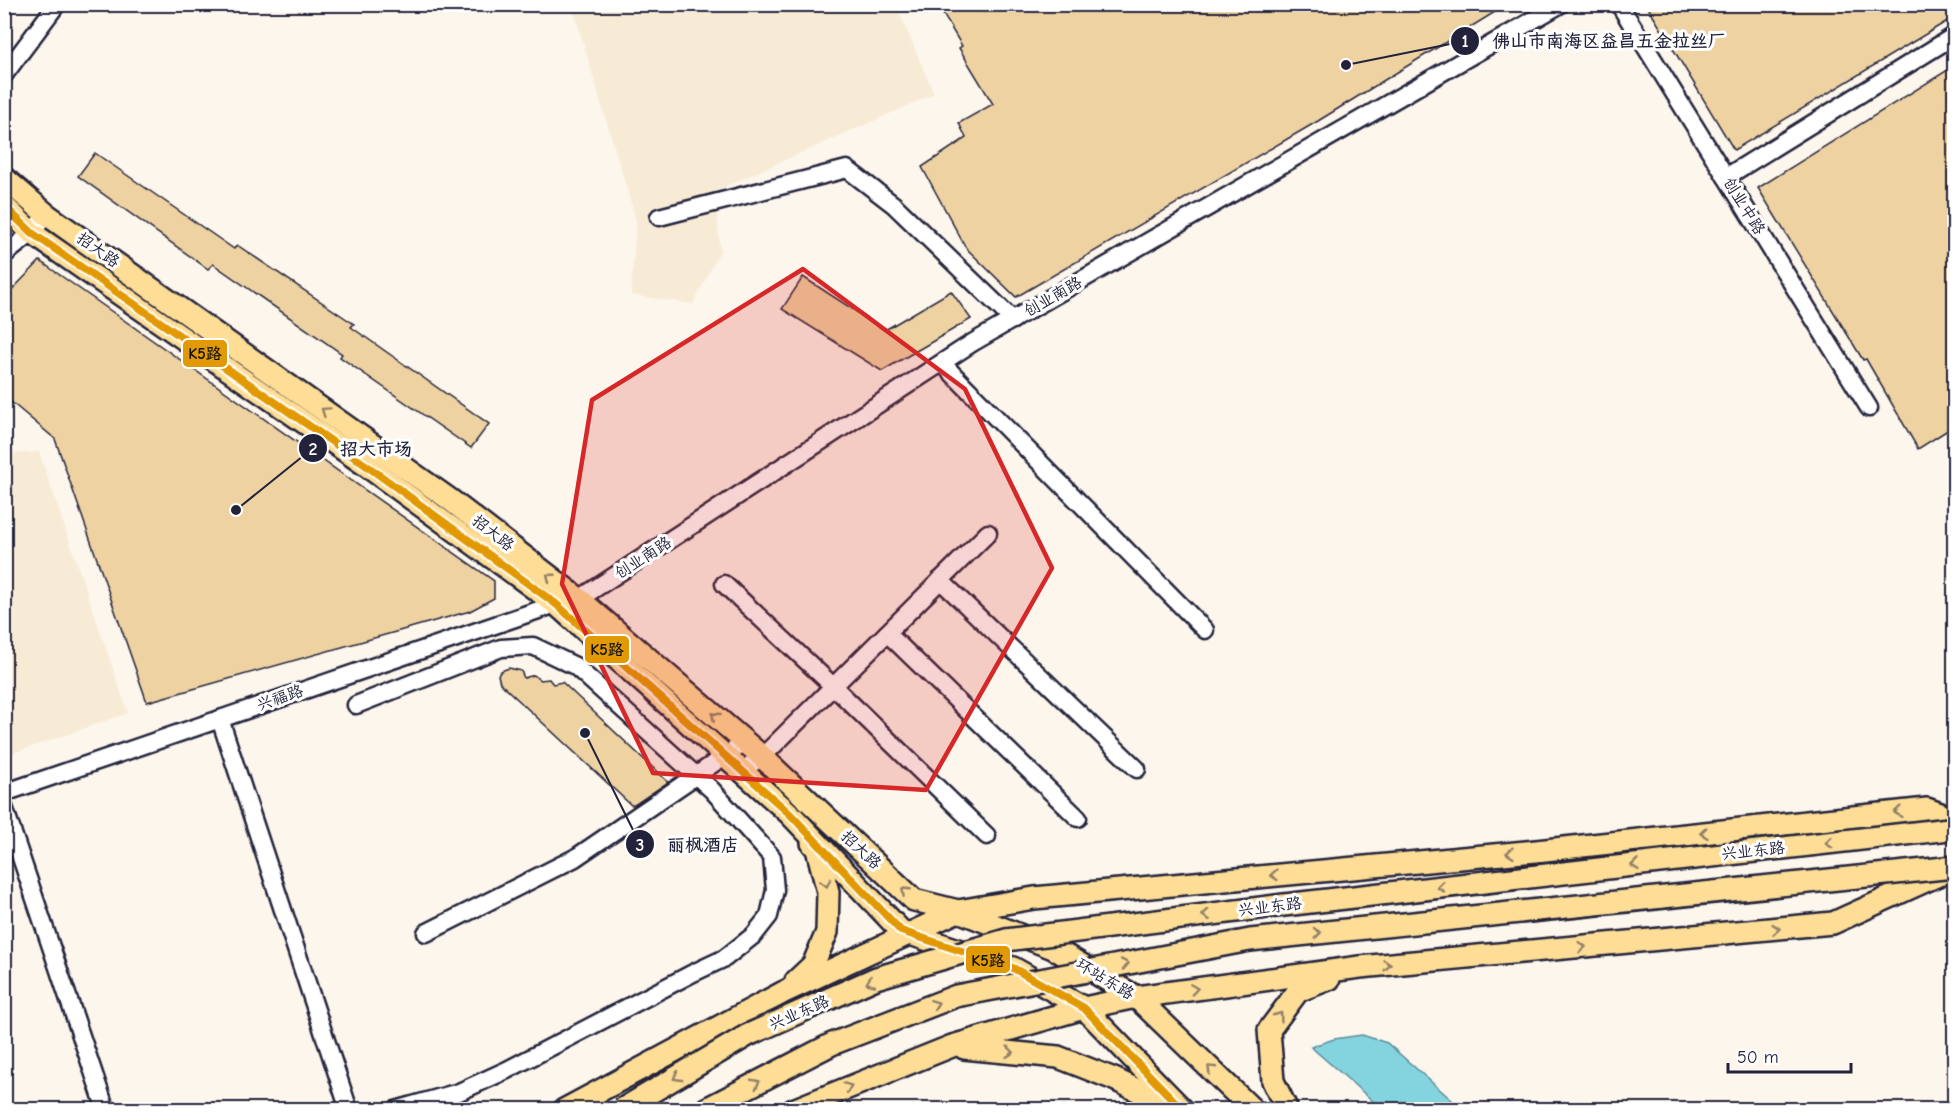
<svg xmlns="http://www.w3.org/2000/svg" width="1959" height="1114" font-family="'Comic Neue','LXGW WenKai TC',sans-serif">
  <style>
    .built { fill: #f8ebd6 }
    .water { fill: #84d4df; stroke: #5d8d9d; stroke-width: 1.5 }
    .building { fill: #eed2a2; stroke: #22223b; stroke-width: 1.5 }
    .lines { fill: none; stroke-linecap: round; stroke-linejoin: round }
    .minor-casing { stroke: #22223b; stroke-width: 21 }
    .major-casing { stroke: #22223b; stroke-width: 26 }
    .minor { stroke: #fff; stroke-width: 16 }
    .major { stroke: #fedd96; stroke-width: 21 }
    .major-bridge-casing { stroke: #22223b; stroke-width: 26; stroke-linecap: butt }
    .major-bridge { stroke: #fedd96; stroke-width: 21 }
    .bus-1-casing { stroke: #fff; stroke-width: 12 }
    .bus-1 { stroke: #e29906; stroke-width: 8 }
    .oneway { stroke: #908068 }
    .marked { fill: #d62828; fill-opacity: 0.2; stroke: #d62828; stroke-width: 4.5; stroke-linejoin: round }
    .labels { text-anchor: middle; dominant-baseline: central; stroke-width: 6; stroke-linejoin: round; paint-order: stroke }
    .street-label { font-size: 16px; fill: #22223b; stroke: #fff }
    .leader { fill: none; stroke: #22223b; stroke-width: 2 }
    .callout-dot { fill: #22223b; stroke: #fff; stroke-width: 2 }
    .mark-label { font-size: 18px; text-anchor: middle; font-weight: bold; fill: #fff }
    .callout-label { font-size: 18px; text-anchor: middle; font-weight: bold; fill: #22223b; stroke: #fff; stroke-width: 6; stroke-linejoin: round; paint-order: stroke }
    .line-badge { stroke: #fff; stroke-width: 2 }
    .pale-badge-label { font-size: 16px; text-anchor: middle; font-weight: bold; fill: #111 }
  </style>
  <rect width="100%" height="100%" fill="#fcf6ec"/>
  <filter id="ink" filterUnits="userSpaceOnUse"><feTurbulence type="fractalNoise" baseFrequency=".0167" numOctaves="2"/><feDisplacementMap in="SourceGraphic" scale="12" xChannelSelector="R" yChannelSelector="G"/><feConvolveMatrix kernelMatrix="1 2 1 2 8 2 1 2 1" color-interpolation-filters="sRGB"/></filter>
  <g filter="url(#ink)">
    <!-- built -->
    <g class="built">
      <path d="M 593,4 L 896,5 L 934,94 L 715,191 L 720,251 L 693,304 L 631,295 L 636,220 L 574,12 Z"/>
      <path d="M 4,451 L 7,454 L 39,452 L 128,713 L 5,756 Z"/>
    </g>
    <!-- water -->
    <path class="water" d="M 1362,1035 L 1387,1043 L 1462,1109 L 1382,1109 L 1311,1047 L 1334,1039 Z"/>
    <!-- building -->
    <g class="building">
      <path d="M 937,4 L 1508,4 L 1318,121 L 1016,297 L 966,248 L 922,167 L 966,138 L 959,123 L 993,104 L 959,48 L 962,46 Z"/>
      <path d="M 1646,4 L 1954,4 L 1954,17 L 1734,150 Z"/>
      <path d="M 1954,66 L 1954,426 L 1918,449 L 1866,359 L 1863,360 L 1758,188 Z"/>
      <path d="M 95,153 L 234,249 L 237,245 L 354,324 L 351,327 L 489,424 L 471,448 L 340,357 L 342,354 L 213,264 L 208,269 L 78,176 Z"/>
      <path d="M 40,261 L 494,581 L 494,598 L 470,611 L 147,702 L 55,439 L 4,396 L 4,298 Z"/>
      <path d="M 803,277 L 885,330 L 951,291 L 971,319 L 882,371 L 782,309 Z"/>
      <path d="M 509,668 L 521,671 L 524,678 L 534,675 L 540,680 L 549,679 L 553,684 L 562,682 L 668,782 L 634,805 L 631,805 L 500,683 L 498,675 L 501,671 Z"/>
    </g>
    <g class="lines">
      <defs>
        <g id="minor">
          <path d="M 1619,4 L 1869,408"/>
          <path d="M 4,75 L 57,4"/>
          <path d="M 1726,177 L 1954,36"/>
          <path d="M 659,217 L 847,169 L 894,205 L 1013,320"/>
          <path d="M 4,255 L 32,233 L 46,214"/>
          <path d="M 942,363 L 1205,630"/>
          <path d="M 940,580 L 1137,769"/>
          <path d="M 724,584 L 833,686 L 987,836"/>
          <path d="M 887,633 L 1078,818"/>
          <path d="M 356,705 L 501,648 L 533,646 L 575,666 L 712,790 L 772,857 L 775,890 L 769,916 L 754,935 L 725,958 L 693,973 L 507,1070 L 459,1092 L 395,1110"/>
          <path d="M 220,719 L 349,1110"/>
          <path d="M 742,770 L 762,757 L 988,533"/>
          <path d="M 4,793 L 556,604 L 579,599 L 972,343 L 1561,4"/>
          <path d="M 4,807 L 106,1110"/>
          <path d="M 426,933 L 575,858 L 745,742"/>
        </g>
        <g id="major">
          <path d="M 4,178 L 46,214 L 449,499 L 579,599 L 758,753 L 914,900 L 958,911 L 1053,948 L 1136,997 L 1253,1110"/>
          <path d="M 4,206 L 32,233 L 367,466 L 556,604 L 790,814 L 901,931 L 1013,968 L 1084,1008 L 1183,1110"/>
          <path d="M 796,981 L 813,965 L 827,932 L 828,892 L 817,849 L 812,843"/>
          <path d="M 964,1048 L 1058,1057 L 1114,1079 L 1145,1094 L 1167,1110"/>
          <path d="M 564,1110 L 784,992 L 958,911 L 1034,898 L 1536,851 L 1927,809 L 1954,819"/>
          <path d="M 793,1110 L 952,1046 L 1084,1008 L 1136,997 L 1360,967 L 1833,923 L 1954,868"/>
          <path d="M 1287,1110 L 1273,1081 L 1269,1030 L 1298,991 L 1329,979"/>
        </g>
      </defs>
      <!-- minor casing -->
      <use href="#minor" class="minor-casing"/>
      <!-- major casing -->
      <use href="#major" class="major-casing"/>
      <!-- minor -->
      <use href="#minor" class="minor"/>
      <!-- major -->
      <use href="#major" class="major"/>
      <defs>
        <g id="major-bridge">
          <path d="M 621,1110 L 748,1035 L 876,978 L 1006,940 L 1284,905 L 1949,829"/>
          <path d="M 704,1110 L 832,1044 L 956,996 L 1250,940 L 1954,867"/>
        </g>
      </defs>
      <!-- major-bridge casing -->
      <use href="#major-bridge" class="major-bridge-casing"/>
      <!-- major-bridge -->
      <use href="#major-bridge" class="major-bridge"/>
      <defs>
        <path id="bus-1" d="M 4,206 L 32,233 L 367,466 L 556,604 L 790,814 L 901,931 L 1013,968 L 1084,1008 L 1183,1110"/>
      </defs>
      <!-- bus-1 casing -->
      <use href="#bus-1" class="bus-1-casing"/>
      <!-- bus-1 -->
      <use href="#bus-1" class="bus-1"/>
    </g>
    <!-- one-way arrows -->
    <defs><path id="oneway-chevron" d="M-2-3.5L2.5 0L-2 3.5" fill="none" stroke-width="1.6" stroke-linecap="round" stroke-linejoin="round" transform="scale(1.5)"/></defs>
    <g class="oneway">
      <use href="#oneway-chevron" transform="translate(325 411) rotate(-145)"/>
      <use href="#oneway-chevron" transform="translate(550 577) rotate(-142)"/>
      <use href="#oneway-chevron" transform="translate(715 716) rotate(-139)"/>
      <use href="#oneway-chevron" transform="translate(1898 812) rotate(174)"/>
      <use href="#oneway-chevron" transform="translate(1704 833) rotate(174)"/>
      <use href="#oneway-chevron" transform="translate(1829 843) rotate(174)"/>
      <use href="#oneway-chevron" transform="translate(1510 853) rotate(175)"/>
      <use href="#oneway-chevron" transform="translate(1635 865) rotate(174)"/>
      <use href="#oneway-chevron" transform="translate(1274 875) rotate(175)"/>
      <use href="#oneway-chevron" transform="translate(826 883) rotate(76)"/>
      <use href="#oneway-chevron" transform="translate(1441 887) rotate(174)"/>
      <use href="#oneway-chevron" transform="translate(905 891) rotate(-137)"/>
      <use href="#oneway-chevron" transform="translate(1206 915) rotate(173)"/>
      <use href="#oneway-chevron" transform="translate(1776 929) rotate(-5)"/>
      <use href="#oneway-chevron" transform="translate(1317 933) rotate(-6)"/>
      <use href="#oneway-chevron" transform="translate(1582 947) rotate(-5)"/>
      <use href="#oneway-chevron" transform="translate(1125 964) rotate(-11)"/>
      <use href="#oneway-chevron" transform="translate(1387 965) rotate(-5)"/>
      <use href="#oneway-chevron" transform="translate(870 982) rotate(157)"/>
      <use href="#oneway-chevron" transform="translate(1194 989) rotate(-8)"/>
      <use href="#oneway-chevron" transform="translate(935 1004) rotate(-21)"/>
      <use href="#oneway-chevron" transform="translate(1279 1016) rotate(-53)"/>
      <use href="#oneway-chevron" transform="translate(1010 1052) rotate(6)"/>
      <use href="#oneway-chevron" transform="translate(1211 1069) rotate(-136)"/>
      <use href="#oneway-chevron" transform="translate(677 1077) rotate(150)"/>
      <use href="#oneway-chevron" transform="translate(756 1083) rotate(-27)"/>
      <use href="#oneway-chevron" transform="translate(848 1087) rotate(-21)"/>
    </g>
  </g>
  <!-- marked area -->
  <path class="marked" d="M 803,269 L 965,389 L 1052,568 L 926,790 L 653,773 L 562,584 L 592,400 Z"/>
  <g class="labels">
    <!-- street labels -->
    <g class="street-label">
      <text transform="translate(1744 206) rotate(58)">创业中路</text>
      <text transform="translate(98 250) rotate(35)">招大路</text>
      <text transform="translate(1053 297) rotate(-30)">创业南路</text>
      <text transform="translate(493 533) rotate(38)">招大路</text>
      <text transform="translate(643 558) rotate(-33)">创业南路</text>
      <text transform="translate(280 698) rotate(-19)">兴福路</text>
      <text transform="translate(861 850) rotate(43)">招大路</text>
      <text transform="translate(1753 851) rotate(-6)">兴业东路</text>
      <text transform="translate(1270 907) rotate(-7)">兴业东路</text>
      <text transform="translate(1105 979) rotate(31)">环站东路</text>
      <text transform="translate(799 1013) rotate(-24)">兴业东路</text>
    </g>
  </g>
  <!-- callouts -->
  <path class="leader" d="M1346 65L1465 41M236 510L313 448M585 733L640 844"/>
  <g class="callout-dot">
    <circle cx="1346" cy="65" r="6"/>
    <circle cx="236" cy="510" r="6"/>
    <circle cx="585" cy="733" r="6"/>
    <circle cx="1465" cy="41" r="15"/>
    <circle cx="313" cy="448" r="15"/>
    <circle cx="640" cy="844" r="15"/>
  </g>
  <g class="mark-label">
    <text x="1465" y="47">1</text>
    <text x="313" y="455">2</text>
    <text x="640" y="851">3</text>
  </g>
  <g class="callout-label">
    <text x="1609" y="47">佛山市南海区益昌五金拉丝厂</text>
    <text x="376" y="455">招大市场</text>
    <text x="703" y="851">丽枫酒店</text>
  </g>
  <g class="line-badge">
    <rect x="182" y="339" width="46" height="29" rx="6" fill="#e29906"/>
    <rect x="584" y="635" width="46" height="29" rx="6" fill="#e29906"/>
    <rect x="965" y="945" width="46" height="29" rx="6" fill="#e29906"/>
  </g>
  <g class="pale-badge-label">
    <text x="205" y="359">K5路</text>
    <text x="607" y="655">K5路</text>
    <text x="988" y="966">K5路</text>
  </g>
  <!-- margin -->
  <rect width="1959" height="1114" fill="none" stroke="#fff" stroke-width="24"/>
  <rect x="12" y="12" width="1935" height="1090" fill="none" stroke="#22223b" stroke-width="2" filter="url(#ink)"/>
  <!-- scale -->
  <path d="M1728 1063v9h123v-9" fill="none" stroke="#22223b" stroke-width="3"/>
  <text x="1737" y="1063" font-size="18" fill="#22223b" stroke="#ffffff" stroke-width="4.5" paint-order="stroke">50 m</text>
</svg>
